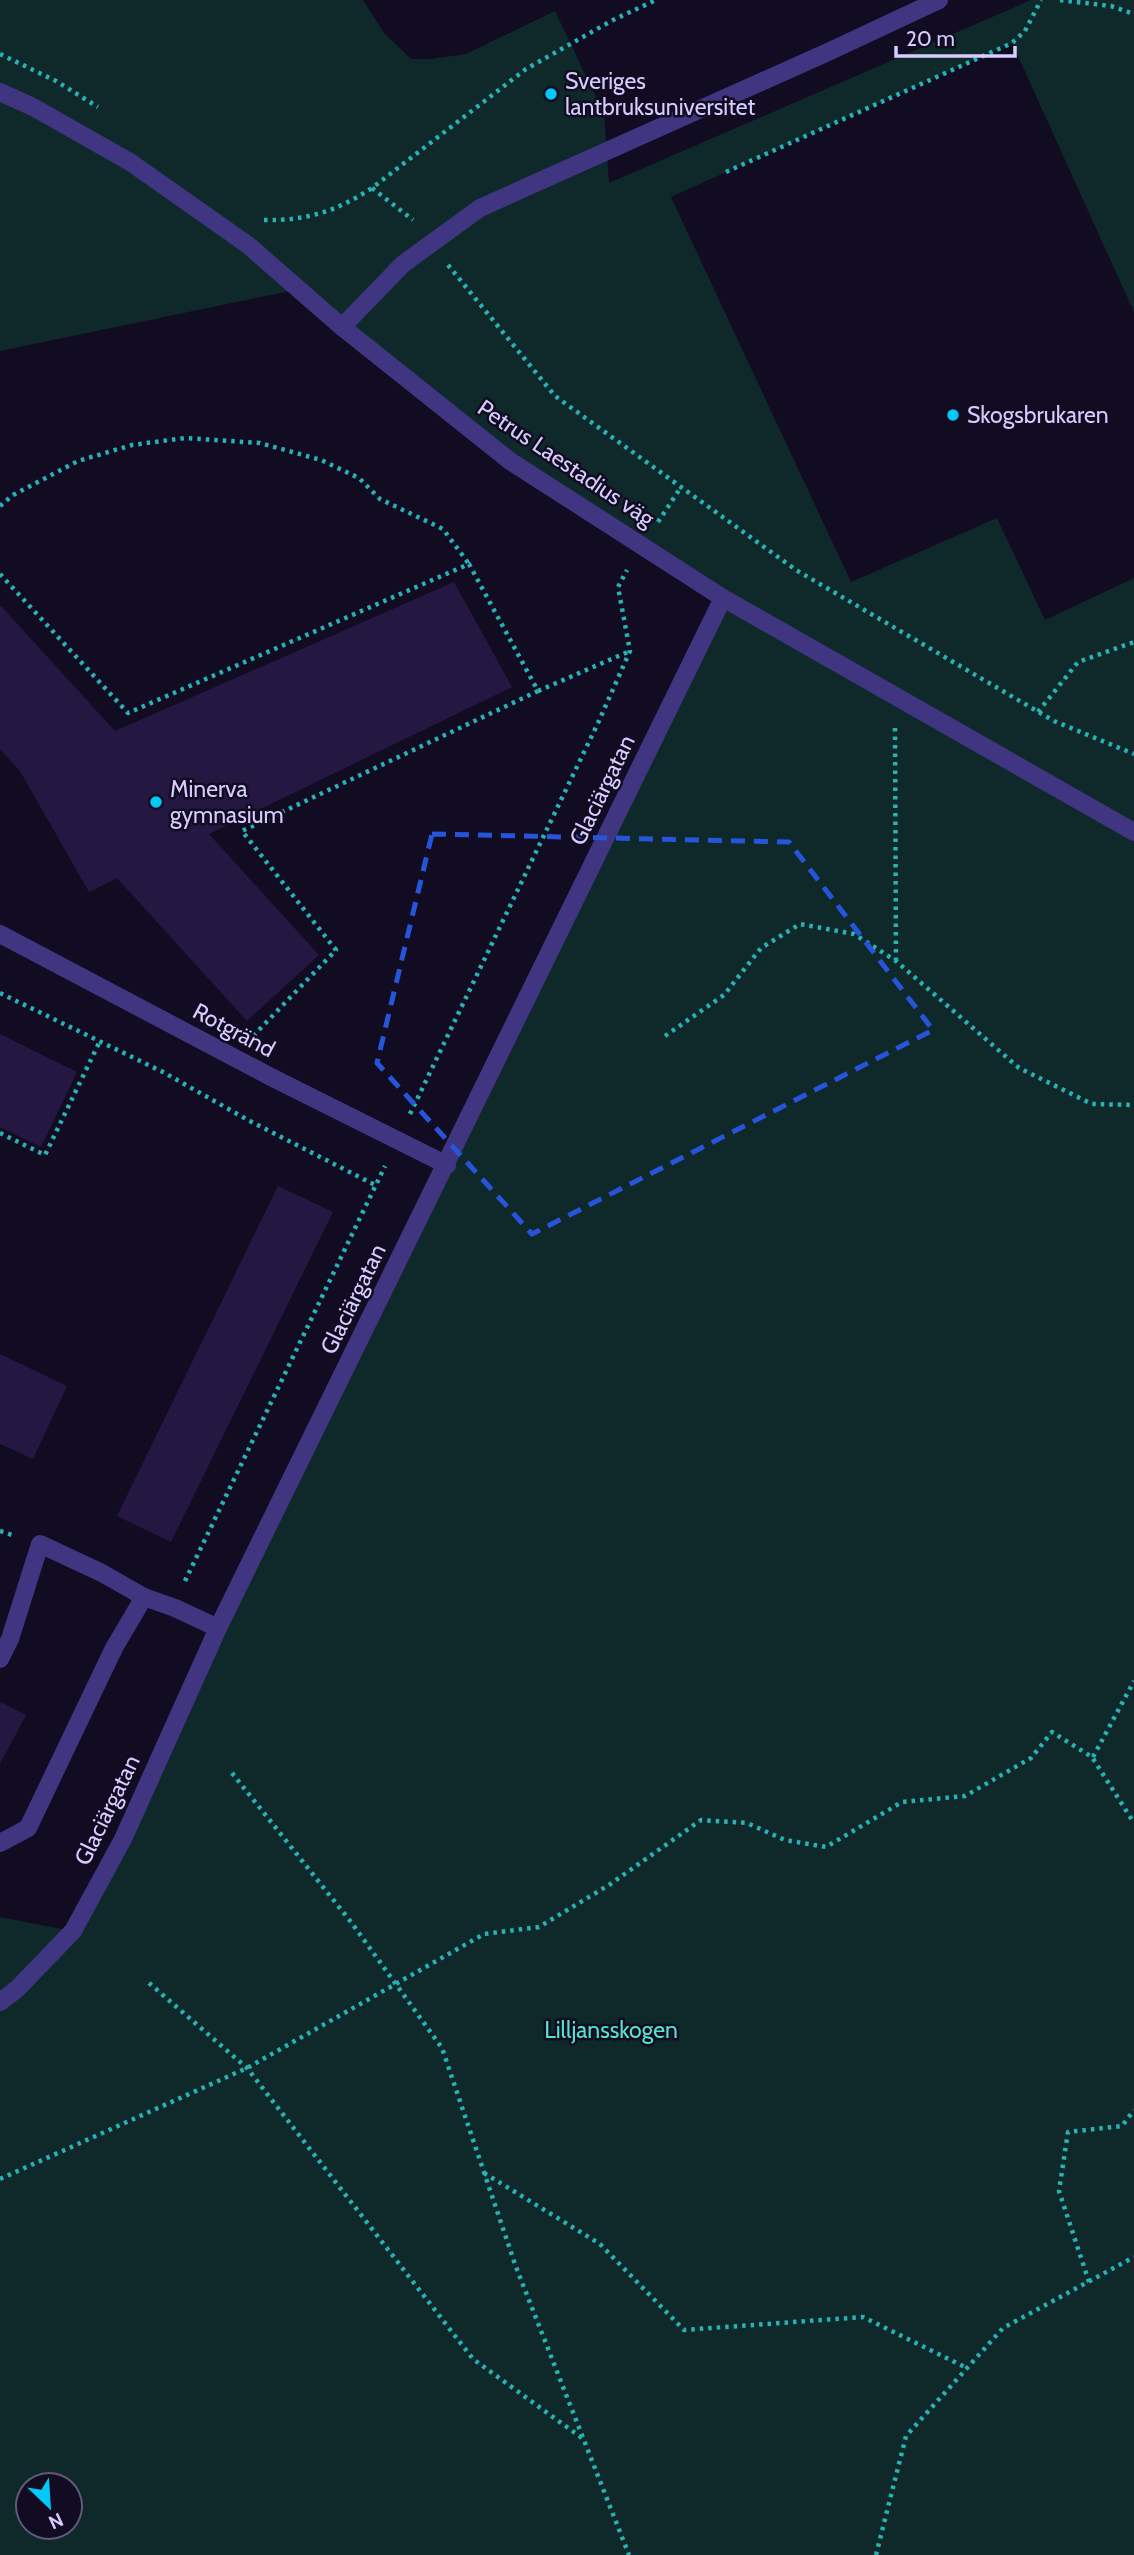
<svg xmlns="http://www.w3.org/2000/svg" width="1134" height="2555" font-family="Cabin,sans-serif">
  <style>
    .green { fill: #0f292b; fill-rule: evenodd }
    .building { fill: #241842 }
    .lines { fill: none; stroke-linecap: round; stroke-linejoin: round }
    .path { stroke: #29b2b5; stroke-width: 4.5; stroke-dasharray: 3.5 5; stroke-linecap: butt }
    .minor { stroke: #3f3581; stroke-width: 18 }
    .marked { fill: none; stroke: #2654da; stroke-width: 5; stroke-dasharray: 14 9; stroke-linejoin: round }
    .poi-dot { fill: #00c9f7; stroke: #110c21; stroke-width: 2.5 }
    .labels { text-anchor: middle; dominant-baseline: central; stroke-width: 5; stroke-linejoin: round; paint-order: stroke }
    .poi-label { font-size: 23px; fill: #d6ccff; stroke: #110c21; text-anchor: start }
    .street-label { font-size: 23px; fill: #d6ccff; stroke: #110c21 }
    .park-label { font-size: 23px; fill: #54e3cb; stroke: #110c21 }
  </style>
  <rect width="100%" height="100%" fill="#110c21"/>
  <!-- green -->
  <path class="green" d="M 0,0 L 363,0 L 384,33 L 411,59 L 431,59 L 466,54 L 555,11 L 604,114 L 609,183 L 1031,0 L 1134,0 L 1134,312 L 1012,43 L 671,197 L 851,582 L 997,518 L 1045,620 L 1134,578 L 1134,2555 L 0,2555 L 0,1917 L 72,1931 L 723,598 L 510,461 L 300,289 L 0,351 ZM 28,2485 L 70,2485 L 70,2527 L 28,2527 Z"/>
  <!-- building -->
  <g class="building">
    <path d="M 454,582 L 512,687 L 209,834 L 319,955 L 247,1021 L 117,878 L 89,892 L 20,771 L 0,749 L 0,607 L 1,606 L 115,731 Z"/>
    <path d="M 0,1034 L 77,1072 L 41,1147 L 0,1127 Z"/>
    <path d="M 278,1186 L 333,1212 L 171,1542 L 117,1516 Z"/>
    <path d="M 0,1354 L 67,1386 L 33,1459 L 0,1444 Z"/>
    <path d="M 1,1702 L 26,1715 L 0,1764 L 0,1705 Z"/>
  </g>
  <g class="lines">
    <!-- path -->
    <g class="path">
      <path d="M 1060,0 L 1111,6 L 1134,14"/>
      <path d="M 0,54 L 56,81 L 98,107"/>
      <path d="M 726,172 L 1012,43 L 1025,31 L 1041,0"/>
      <path d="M 372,188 L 413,220"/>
      <path d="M 264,220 C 306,221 337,211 372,188 L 526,69 L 613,20 L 656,0"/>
      <path d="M 448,265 L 555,396 L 796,570 L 1054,721 L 1134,754"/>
      <path d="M 0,506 L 13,495 L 78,461 L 132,445 L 185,438 L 260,443 L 321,460 L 359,478 L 380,499 L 443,529 L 469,564"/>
      <path d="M 658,522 L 681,487"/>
      <path d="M 0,574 L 128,713 L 469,564 L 538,691 L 242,831 L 336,950 L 254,1035"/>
      <path d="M 538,691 L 630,651"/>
      <path d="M 1038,712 L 1078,662 L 1134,642"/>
      <path d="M 895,728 L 896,960"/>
      <path d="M 0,993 L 163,1072 L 248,1120 L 375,1185"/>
      <path d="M 665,1036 L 724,995 L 761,948 L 800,924 L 854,934 L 896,961 L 1019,1068 L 1092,1104 L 1134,1105"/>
      <path d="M 410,1114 L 598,723 L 630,651 L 618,587 L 627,570"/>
      <path d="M 0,1133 L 45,1155 L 99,1043"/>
      <path d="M 0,1531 L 12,1535"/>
      <path d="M 185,1581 L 385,1166"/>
      <path d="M 1093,1757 L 1134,1681"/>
      <path d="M 232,1773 L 351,1922 L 442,2048 L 516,2267 L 629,2555"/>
      <path d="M 149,1983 L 247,2068 L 473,2359 L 582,2438"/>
      <path d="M 484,2173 L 600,2244 L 684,2330 L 863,2317 L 967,2368"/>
      <path d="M 0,2179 L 247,2068 L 484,1934 L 539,1927 L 609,1885 L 701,1820 L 747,1823 L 785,1840 L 826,1847 L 902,1802 L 965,1796 L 1031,1758 L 1052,1732 L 1092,1757 L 1134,1823"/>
      <path d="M 1089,2282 L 1059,2191 L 1068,2132 L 1122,2126 L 1134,2110"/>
      <path d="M 876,2555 L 906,2436 L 1003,2328 L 1134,2257"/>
    </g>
    <!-- minor -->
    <g class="minor">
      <path d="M 0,92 L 33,107 L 130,162 L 248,245 L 342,327 L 510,461 L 723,598 L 1134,832"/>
      <path d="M 342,327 L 403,264 L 480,208 L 828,52 L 939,0"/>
      <path d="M 0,934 L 271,1077 L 447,1165"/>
      <path d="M 0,1659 L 10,1639 L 40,1544 L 102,1573 L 144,1597 L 175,1608 L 218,1628"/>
      <path d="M 0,1843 L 28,1828 L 114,1648 L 144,1597"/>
      <path d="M 0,2002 L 17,1989 L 73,1931 L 123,1839 L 218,1628 L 723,598"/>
    </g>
  </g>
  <!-- marked area -->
  <path class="marked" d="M 432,834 L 789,842 L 933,1030 L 532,1234 L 377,1063 Z"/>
  <!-- markers -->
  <g class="poi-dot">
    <circle cx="551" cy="94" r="7"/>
    <circle cx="953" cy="415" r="7"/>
    <circle cx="156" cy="802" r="7"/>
  </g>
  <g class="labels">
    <!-- poi labels -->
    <g class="poi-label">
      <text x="565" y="81">Sveriges<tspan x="565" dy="26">lantbruksuniversitet</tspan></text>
      <text x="967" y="415">Skogsbrukaren</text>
      <text x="170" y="789">Minerva<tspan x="170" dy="26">gymnasium</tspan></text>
    </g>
    <!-- street labels -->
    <g class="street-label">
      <text transform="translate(566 463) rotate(34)">Petrus Laestadius väg</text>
      <text transform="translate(602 790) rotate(-64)">Glaciärgatan</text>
      <text transform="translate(234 1030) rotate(28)">Rotgränd</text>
      <text transform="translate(353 1299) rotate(-64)">Glaciärgatan</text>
      <text transform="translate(107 1810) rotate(-64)">Glaciärgatan</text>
    </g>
    <!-- park labels -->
    <g class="park-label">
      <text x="611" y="2030">Lilljansskogen</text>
    </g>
  </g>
  <!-- north arrow -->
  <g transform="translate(49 2506) rotate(155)"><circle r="33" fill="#110c21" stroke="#60597a" stroke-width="2"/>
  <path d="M0-5L12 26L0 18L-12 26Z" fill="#00c9f7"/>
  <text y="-10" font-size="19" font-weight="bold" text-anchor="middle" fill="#d6ccff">N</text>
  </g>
  <!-- scale -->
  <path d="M896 46v10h119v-10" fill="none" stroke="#d6ccff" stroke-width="3.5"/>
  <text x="906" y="46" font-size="21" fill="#d6ccff" stroke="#110c21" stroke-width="5" paint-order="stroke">20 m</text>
</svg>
